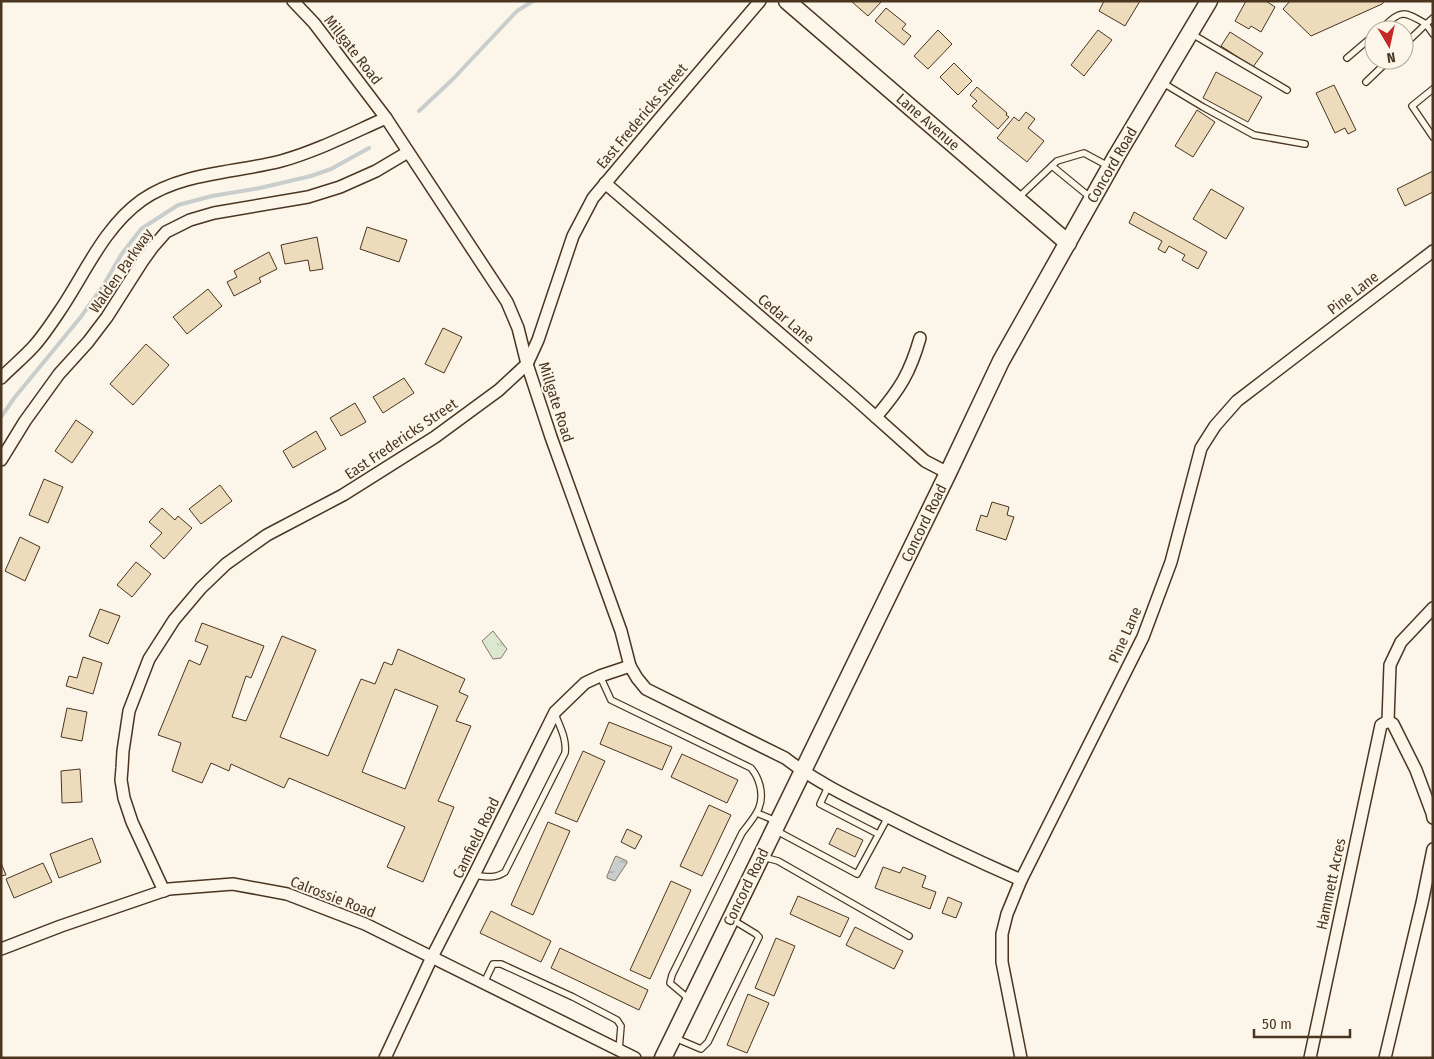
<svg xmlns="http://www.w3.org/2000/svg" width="1434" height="1059" font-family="'Fira Sans Condensed',sans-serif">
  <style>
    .park { fill: url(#park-tufts); stroke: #887966 }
    .water { fill: url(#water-ripples); stroke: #887966 }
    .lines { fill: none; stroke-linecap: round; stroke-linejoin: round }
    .stream { stroke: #c9cecd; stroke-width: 4 }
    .building { fill: #ecdcbc; stroke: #4a3520; fill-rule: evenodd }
    .lane-casing { stroke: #4a3520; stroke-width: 8 }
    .street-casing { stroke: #4a3520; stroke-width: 14 }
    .secondary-casing { stroke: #4a3520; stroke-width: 19 }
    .lane { stroke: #fbf6e9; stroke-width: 5.5 }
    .street { stroke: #fbf6e9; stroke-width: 11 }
    .secondary { stroke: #fbf6e9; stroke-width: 16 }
    .labels { text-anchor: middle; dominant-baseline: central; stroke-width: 4; stroke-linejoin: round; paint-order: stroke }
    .street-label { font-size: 15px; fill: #4a3520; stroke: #fbf6e9 }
  </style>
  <defs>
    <pattern id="park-tufts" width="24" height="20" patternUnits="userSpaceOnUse" patternTransform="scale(1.25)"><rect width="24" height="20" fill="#dce7d0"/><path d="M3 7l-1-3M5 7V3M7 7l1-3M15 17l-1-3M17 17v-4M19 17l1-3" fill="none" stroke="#bec7b2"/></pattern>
    <pattern id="water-ripples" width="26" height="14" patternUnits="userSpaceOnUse" patternTransform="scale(1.25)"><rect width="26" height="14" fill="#c9cecd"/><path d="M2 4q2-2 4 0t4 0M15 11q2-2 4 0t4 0" fill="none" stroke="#a5a8a6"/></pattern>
  </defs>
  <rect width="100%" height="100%" fill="#fbf6e9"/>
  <!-- park -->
  <path class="park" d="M 493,631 L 507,649 L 501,658 L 493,659 L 482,641 Z"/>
  <!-- water -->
  <path class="water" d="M 616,856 L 627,861 L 627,863 L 615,881 L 607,878 L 607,876 L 615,857 Z"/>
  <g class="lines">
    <!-- stream -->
    <g class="stream">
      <path d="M 419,111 L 453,79 L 517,11 L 533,1"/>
      <path d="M 1,417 L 15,397 L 80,318 L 103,286 L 121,255 L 141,229 L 178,205 L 212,196 L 260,188 L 311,176 L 331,169 L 369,148"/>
    </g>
  </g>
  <!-- building -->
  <g class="building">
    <path d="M 851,1 L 879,1 L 881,2 L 868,16 Z"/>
    <path d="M 1104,1 L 1140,1 L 1125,26 L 1099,11 Z"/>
    <path d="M 1246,1 L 1266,1 L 1275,7 L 1261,32 L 1251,26 L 1249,29 L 1235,21 Z"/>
    <path d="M 1290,1 L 1385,1 L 1382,4 L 1311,36 L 1283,9 Z"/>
    <path d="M 886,8 L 906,24 L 902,29 L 911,36 L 904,45 L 875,21 Z"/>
    <path d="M 938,30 L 952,44 L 928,69 L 914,56 Z"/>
    <path d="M 1098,30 L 1112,40 L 1084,76 L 1071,65 Z"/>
    <path d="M 1230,32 L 1263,53 L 1253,67 L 1221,46 Z"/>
    <path d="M 954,63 L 972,81 L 958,95 L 940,77 Z"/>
    <path d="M 1216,72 L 1262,97 L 1248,122 L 1203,98 Z"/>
    <path d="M 1334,85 L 1356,130 L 1348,134 L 1345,128 L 1335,133 L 1316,93 Z"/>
    <path d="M 977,87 L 1007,113 L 1006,115 L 1009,117 L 998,129 L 972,106 L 977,101 L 970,95 Z"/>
    <path d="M 1197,110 L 1215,122 L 1193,157 L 1175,146 Z"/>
    <path d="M 1026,112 L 1035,119 L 1028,128 L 1044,141 L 1027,162 L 997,138 L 1014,117 L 1019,121 Z"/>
    <path d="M 1433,171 L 1433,192 L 1405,206 L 1397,189 Z"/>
    <path d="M 1211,189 L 1244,208 L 1226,239 L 1193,219 Z"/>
    <path d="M 1134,212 L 1207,252 L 1198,269 L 1182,260 L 1185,255 L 1169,246 L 1165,253 L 1158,249 L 1162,241 L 1129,223 Z"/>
    <path d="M 367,227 L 407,240 L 399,262 L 360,249 Z"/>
    <path d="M 317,237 L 323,269 L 310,271 L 308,260 L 285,264 L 281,245 Z"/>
    <path d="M 269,252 L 277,269 L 259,278 L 261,282 L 234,296 L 227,282 L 237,277 L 234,271 Z"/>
    <path d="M 208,289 L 222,306 L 187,334 L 173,317 Z"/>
    <path d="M 443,328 L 462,337 L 444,373 L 425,364 Z"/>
    <path d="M 146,344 L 169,365 L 133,405 L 110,384 Z"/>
    <path d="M 404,378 L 414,393 L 383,413 L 373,397 Z"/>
    <path d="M 355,403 L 366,422 L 341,436 L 330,418 Z"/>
    <path d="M 76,420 L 93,432 L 72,463 L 55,451 Z"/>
    <path d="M 316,431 L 326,449 L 293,468 L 283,451 Z"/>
    <path d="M 44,479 L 63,487 L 48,523 L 29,515 Z"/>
    <path d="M 220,485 L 232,501 L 201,524 L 189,509 Z"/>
    <path d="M 992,502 L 1009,507 L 1007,515 L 1014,517 L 1006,540 L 976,530 L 981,515 L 987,517 Z"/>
    <path d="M 162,508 L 175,520 L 178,516 L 192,528 L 164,559 L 150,546 L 162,533 L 149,522 Z"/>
    <path d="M 20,537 L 40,547 L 25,581 L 5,571 Z"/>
    <path d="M 136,562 L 151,574 L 132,597 L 117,585 Z"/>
    <path d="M 100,609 L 120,616 L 108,644 L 89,636 Z"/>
    <path d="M 202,623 L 264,646 L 251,678 L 246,676 L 232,717 L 246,721 L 282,636 L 316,650 L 280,737 L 328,756 L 361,679 L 375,684 L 384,662 L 392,665 L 398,649 L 465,679 L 459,692 L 468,696 L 456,721 L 471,726 L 438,801 L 454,807 L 423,882 L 387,867 L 405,827 L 289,778 L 284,788 L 231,764 L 229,771 L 211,763 L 202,783 L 172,771 L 181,743 L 158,735 L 189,660 L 200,665 L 208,646 L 195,641 ZM 395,689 L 438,706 L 405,789 L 362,772 Z"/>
    <path d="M 83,657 L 102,663 L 93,694 L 66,686 L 69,676 L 77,678 Z"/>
    <path d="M 67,708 L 87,712 L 82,741 L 61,737 Z"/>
    <path d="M 609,722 L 672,747 L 662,770 L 600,744 Z"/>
    <path d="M 583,751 L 605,761 L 577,822 L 555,813 Z"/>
    <path d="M 682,754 L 738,780 L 727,803 L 671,777 Z"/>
    <path d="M 80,769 L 82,802 L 62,803 L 61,771 Z"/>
    <path d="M 709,805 L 731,815 L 702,876 L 680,866 Z"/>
    <path d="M 548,822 L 570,831 L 533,915 L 511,905 Z"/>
    <path d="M 837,828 L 863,840 L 855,857 L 829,844 Z"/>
    <path d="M 627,829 L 642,836 L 635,849 L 621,842 Z"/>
    <path d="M 92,838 L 101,862 L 59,878 L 50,854 Z"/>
    <path d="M 1,863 L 6,875 L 1,876 Z"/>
    <path d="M 43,863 L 52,882 L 14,898 L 6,879 Z"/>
    <path d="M 883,867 L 900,873 L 903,867 L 926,876 L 922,887 L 936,892 L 930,909 L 875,888 Z"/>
    <path d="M 671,881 L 691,890 L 650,979 L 630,970 Z"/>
    <path d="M 798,896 L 849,918 L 840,937 L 790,914 Z"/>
    <path d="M 948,897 L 962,903 L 956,918 L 942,913 Z"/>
    <path d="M 491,911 L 551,941 L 541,962 L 480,933 Z"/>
    <path d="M 855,927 L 903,951 L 894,969 L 846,945 Z"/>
    <path d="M 776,938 L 795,946 L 774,996 L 755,988 Z"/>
    <path d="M 560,948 L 648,990 L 639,1010 L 551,968 Z"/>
    <path d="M 748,994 L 769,1003 L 747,1053 L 727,1045 Z"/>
  </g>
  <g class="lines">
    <defs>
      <g id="lane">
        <path d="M 1433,18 L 1426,24 L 1433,34"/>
        <path d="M 1380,30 C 1401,11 1401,9 1426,24 L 1404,45"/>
        <path d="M 1192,34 L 1287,90"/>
        <path d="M 1347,58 L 1374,35"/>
        <path d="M 1366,82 L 1389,60"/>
        <path d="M 1163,83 L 1203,107 L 1254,135 L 1305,144"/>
        <path d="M 1433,89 L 1412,106 L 1433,137"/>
        <path d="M 1052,166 L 1091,198"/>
        <path d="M 1018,198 L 1057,161 L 1084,153 L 1110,167"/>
        <path d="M 600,676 L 611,700 L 751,768 C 756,774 758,778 760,786 C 765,807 754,817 742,833 L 672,975 L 670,983 L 689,999"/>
        <path d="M 828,787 L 820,804 L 878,834"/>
        <path d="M 757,813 L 776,821"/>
        <path d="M 775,830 L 857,874 L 888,817"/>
        <path d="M 763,857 L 778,861 L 909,936"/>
        <path d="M 474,875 C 486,877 495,879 505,872 L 565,753 C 567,739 560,727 555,714"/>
        <path d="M 484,983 L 493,964 L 501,964 L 573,997 L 617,1020 L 621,1026 L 619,1050"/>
        <path d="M 675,1038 L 701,1049 L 708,1042 L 759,937 L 756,934 L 733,920"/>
      </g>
      <g id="street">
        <path d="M 293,1 L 314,23 L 386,118 L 507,302 L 518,328 L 527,364 L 551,437 L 621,631 L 630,666 L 637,678 L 646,689 L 785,758 C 815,781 848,797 882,814 C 927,837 973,859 1021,880"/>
        <path d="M 605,183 L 850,394 L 925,461 L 948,473"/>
        <path d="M 1,378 C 12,367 24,357 34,346 C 43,336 51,324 59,312 C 85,274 103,228 142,200 C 182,172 235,173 281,161 C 317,151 352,133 386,118"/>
        <path d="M 876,417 C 900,389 910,373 920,338"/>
        <path d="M 1,460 L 25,421 L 59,374 L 88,342 L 107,317 L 142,262 L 152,248 L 166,232 L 190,220 L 214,213 L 308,197 L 340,187 L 376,171 L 408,152"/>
        <path d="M 1388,721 L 1390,665 L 1401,642 L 1433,608"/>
        <path d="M 164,891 L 132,822 L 124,798 L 121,780 L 122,768 L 123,751 L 129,711 L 149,659 L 174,620 L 201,588 L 226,564 L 267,535 L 343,495 L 435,437 L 499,390 L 527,364 L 538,340 L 573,236 L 593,198 L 661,117 L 760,1"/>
        <path d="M 1,949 L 61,926 L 169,889 L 233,884 L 287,894 L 365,924 L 635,1058"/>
        <path d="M 385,1058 L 432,957 L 474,875 L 555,712 L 585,683 L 600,676 L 630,666"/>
        <path d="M 1021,1058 L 1002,962 L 1002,934 L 1007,914 L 1021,880 L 1143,637 L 1171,562 L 1201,448 L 1215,426 L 1237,401 L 1433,251"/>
        <path d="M 1310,1058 L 1381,725 L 1388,721 L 1393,724 L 1416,770 L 1432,813 L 1433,818"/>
        <path d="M 1385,1058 L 1422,903 L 1433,849"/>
      </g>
      <g id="secondary">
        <path d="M 787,1 L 1068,243"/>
        <path d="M 663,1058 L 948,473 L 1001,361 L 1117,155 L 1209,1"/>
      </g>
    </defs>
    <!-- lane casing -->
    <use href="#lane" class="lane-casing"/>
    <!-- street casing -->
    <use href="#street" class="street-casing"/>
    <!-- secondary casing -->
    <use href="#secondary" class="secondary-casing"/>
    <!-- lane -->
    <use href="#lane" class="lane"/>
    <!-- street -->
    <use href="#street" class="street"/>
    <!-- secondary -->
    <use href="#secondary" class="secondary"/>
  </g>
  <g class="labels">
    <!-- street labels -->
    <g class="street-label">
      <text transform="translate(353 50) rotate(52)">Millgate Road</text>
      <text transform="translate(642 116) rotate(-50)">East Fredericks Street</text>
      <text transform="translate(928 122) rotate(41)">Lane Avenue</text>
      <text transform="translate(1112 165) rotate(-60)">Concord Road</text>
      <text transform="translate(121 271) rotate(-55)">Walden Parkway</text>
      <text transform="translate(1353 293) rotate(-38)">Pine Lane</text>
      <text transform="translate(786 319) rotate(40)">Cedar Lane</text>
      <text transform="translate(556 402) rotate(72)">Millgate Road</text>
      <text transform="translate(401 439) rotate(-34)">East Fredericks Street</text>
      <text transform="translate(924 523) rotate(-64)">Concord Road</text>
      <text transform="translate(1125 635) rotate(-66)">Pine Lane</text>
      <text transform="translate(476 838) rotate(-64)">Camfield Road</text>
      <text transform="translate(1331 884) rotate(-78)">Hammett Acres</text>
      <text transform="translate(746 887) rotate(-64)">Concord Road</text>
      <text transform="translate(333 897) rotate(21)">Calrossie Road</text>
    </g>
  </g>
  <!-- border -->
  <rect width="1434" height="1059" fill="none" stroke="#4a3520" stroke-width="5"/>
  <!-- north arrow -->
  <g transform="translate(1389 45) rotate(171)"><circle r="24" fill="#fbf6e9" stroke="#b4a999"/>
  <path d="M0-4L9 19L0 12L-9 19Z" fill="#c62828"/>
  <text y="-8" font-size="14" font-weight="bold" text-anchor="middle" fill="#4a3520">N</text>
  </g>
  <!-- scale -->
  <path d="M1254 1029v8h96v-8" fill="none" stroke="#4a3520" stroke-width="2.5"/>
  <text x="1262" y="1029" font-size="15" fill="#4a3520" stroke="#fbf6e9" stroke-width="4" paint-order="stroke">50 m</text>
</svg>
